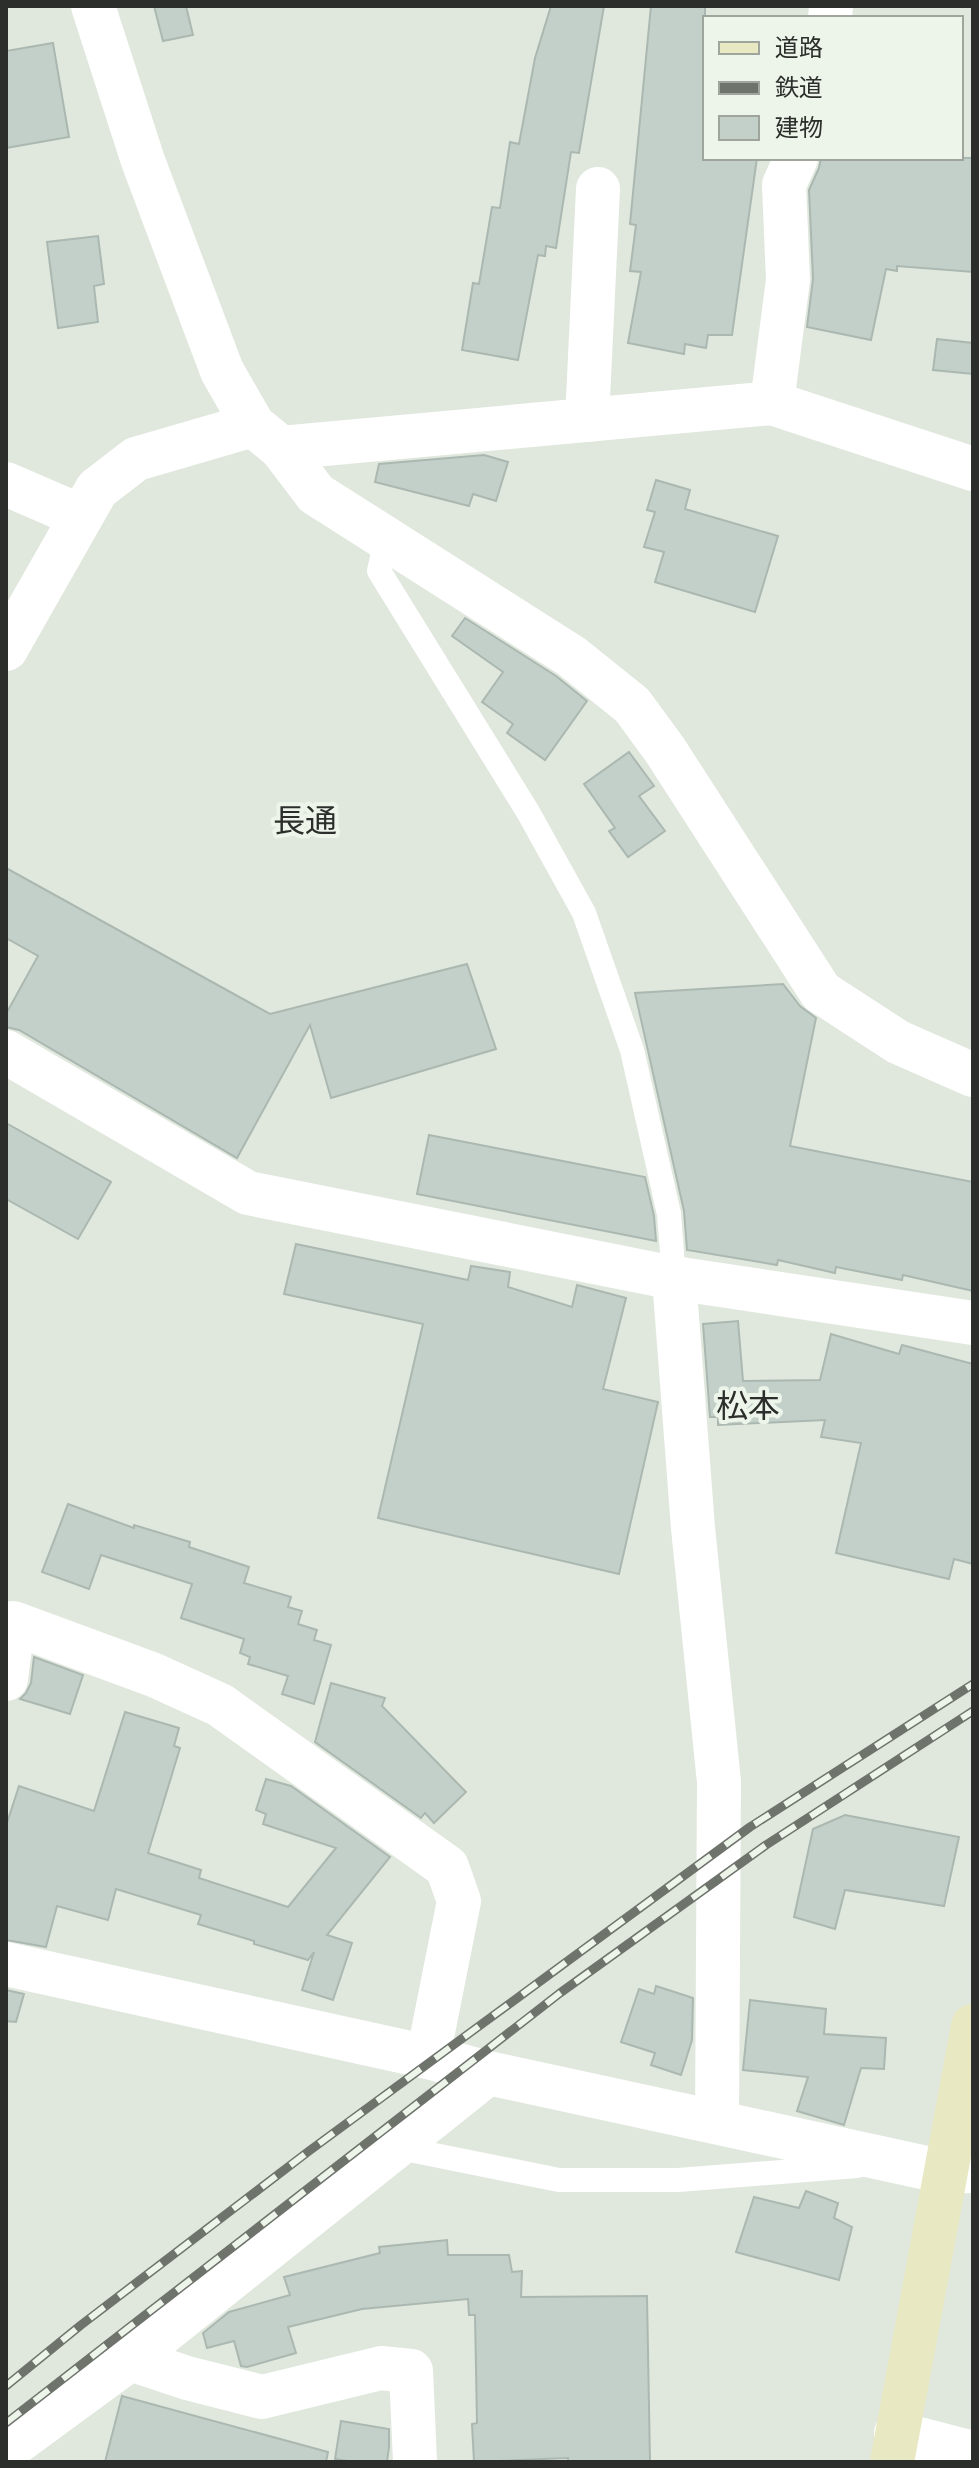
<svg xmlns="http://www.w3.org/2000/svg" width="979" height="2468" font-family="Figtree,'Noto Sans JP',sans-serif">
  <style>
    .building { fill: #c3d0c9; stroke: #abb8b1; stroke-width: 2 }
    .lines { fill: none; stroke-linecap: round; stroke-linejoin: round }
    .lane { stroke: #fff; stroke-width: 24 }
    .street { stroke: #fff; stroke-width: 44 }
    .secondary { stroke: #e8e8c3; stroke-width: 44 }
    .rail-casing { stroke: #6e736c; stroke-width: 9 }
    .rail { stroke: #edf5ea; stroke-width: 6; stroke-dasharray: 18; stroke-linecap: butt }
    .labels { text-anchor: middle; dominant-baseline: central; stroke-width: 8; stroke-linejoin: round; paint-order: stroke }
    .quarter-label { font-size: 32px; fill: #2b2e2a; stroke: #edf5ea }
  </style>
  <rect width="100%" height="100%" fill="#e0e8dd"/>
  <!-- building -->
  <g class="building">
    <path d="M 154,6 L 186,6 L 193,35 L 163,41 Z"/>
    <path d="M 551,6 L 604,6 L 579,153 L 571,152 L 556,248 L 546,246 L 545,256 L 538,255 L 518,360 L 462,350 L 473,283 L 479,284 L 492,207 L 500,208 L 510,142 L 519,144 L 535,58 Z"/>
    <path d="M 651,6 L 705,6 L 705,158 L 757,158 L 732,335 L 708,335 L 706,348 L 685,344 L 684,354 L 628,343 L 641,272 L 630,271 L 636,225 L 630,224 Z"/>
    <path d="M 53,43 L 69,137 L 6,148 L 6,51 Z"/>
    <path d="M 821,158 L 973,158 L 973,272 L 897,266 L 897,271 L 886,269 L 871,340 L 807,327 L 813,279 L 809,190 L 819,168 Z"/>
    <path d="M 98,236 L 104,284 L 94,286 L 98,322 L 58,328 L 47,242 Z"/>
    <path d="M 937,339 L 973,343 L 973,374 L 933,370 Z"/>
    <path d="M 484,455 L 508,462 L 496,501 L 473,494 L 469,506 L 375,482 L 379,464 Z"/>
    <path d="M 656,480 L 690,490 L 685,509 L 778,536 L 755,612 L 655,582 L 664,552 L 644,547 L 655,512 L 647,510 Z"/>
    <path d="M 465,618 L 556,676 L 587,701 L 545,760 L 507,733 L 513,724 L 482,702 L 503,672 L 452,636 Z"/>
    <path d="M 629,752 L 654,786 L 639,796 L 665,831 L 628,857 L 609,831 L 615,828 L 584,784 Z"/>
    <path d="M 6,868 L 270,1014 L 467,964 L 496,1049 L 331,1098 L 310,1025 L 237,1158 L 19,1030 L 6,1027 L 6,1014 L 38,956 L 6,938 Z"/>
    <path d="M 783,984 L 800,1006 L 816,1018 L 790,1146 L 973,1182 L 973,1291 L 903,1275 L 902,1280 L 836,1267 L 835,1273 L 778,1260 L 777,1265 L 687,1250 L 684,1211 L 635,993 Z"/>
    <path d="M 6,1123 L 111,1182 L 78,1239 L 6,1199 Z"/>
    <path d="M 429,1135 L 645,1177 L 654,1216 L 656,1241 L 417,1194 Z"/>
    <path d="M 296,1244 L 468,1280 L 471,1266 L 510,1272 L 508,1287 L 572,1307 L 577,1285 L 626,1298 L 603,1389 L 658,1402 L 619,1574 L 378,1518 L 423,1324 L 284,1294 Z"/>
    <path d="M 738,1321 L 743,1381 L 820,1380 L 831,1334 L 899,1354 L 902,1345 L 973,1364 L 973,1564 L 954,1559 L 949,1579 L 836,1553 L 861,1443 L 821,1437 L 825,1420 L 718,1425 L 718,1417 L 710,1417 L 703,1324 Z"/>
    <path d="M 68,1504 L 134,1528 L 134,1525 L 190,1542 L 189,1547 L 249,1567 L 244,1583 L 291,1597 L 288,1607 L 302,1611 L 298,1624 L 317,1630 L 314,1640 L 331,1645 L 314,1704 L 282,1694 L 288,1676 L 248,1664 L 250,1657 L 240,1653 L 244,1639 L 181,1618 L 192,1584 L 101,1555 L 89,1589 L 42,1572 Z"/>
    <path d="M 34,1657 L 83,1675 L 70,1714 L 20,1699 L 26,1693 L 31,1683 Z"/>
    <path d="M 331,1683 L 385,1698 L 382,1706 L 466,1792 L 434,1823 L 425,1813 L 421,1818 L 315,1742 Z"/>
    <path d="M 125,1712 L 179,1728 L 174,1746 L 180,1748 L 148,1853 L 201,1870 L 199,1878 L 288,1907 L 336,1848 L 263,1824 L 266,1814 L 256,1810 L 266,1779 L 291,1786 L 390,1857 L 327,1935 L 352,1943 L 333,2000 L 302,1990 L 314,1952 L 308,1960 L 254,1944 L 254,1941 L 198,1924 L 201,1915 L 116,1889 L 108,1920 L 57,1906 L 46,1947 L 6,1940 L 6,1826 L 19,1786 L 94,1811 Z"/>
    <path d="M 845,1815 L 959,1837 L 944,1906 L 845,1890 L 835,1929 L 794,1917 L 813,1829 Z"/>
    <path d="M 656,1986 L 693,1998 L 692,2040 L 681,2075 L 651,2065 L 655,2053 L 621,2042 L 639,1989 L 654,1994 Z"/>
    <path d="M 6,1990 L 24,1994 L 16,2022 L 6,2021 Z"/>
    <path d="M 750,2000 L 826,2009 L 824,2034 L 886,2038 L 884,2069 L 861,2068 L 844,2125 L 797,2111 L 808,2077 L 743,2070 Z"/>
    <path d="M 806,2191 L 838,2203 L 834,2218 L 852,2227 L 839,2280 L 736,2252 L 754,2197 L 799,2208 Z"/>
    <path d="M 447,2240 L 448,2255 L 509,2255 L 512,2272 L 522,2271 L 521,2297 L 647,2296 L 650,2462 L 568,2462 L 568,2458 L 474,2462 L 472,2424 L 477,2423 L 475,2315 L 469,2315 L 468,2299 L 362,2309 L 288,2327 L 296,2353 L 247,2367 L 241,2366 L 234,2341 L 207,2348 L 203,2333 L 229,2312 L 290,2295 L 284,2277 L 380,2253 L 379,2247 Z"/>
    <path d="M 122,2396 L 328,2452 L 326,2462 L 105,2462 Z"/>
    <path d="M 341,2421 L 389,2429 L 389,2447 L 387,2462 L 354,2462 L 335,2459 Z"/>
  </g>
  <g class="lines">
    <!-- lane -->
    <g class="lane">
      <path d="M 386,539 L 379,571 L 528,812 L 584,913 L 632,1050 L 669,1214 L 674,1278"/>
      <path d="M 395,2147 L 559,2180 L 678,2180 L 857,2166"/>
    </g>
    <!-- street -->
    <g class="street">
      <path d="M 93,6 L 143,161 L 222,371 L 253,425 L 281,448 L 316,494 L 571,656 L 632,705 L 665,750 L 821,992 L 898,1042 L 973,1075"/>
      <path d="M 830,18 L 831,6"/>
      <path d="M 772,403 L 788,280 L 784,185 L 796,158"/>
      <path d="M 587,420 L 598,189"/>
      <path d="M 281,448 L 772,403 L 973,469"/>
      <path d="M 6,484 L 80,516"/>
      <path d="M 6,649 L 97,489 L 136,459 L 253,425"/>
      <path d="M 6,1052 L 248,1193 L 674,1278 L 973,1323"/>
      <path d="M 674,1278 L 693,1528 L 719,1782 L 717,2122"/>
      <path d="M 6,1679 L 13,1623 L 154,1675 L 220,1705 L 447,1867 L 459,1901 L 428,2057"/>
      <path d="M 6,1964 L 428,2057 L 488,2073 L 945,2172 L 973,2171"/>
      <path d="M 130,2359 L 187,2378 L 262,2397 L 381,2368 L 411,2371 L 415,2462"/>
      <path d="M 896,2433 L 973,2453"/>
      <path d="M 6,2450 L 130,2359 L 488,2073"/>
    </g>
    <!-- secondary -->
    <path class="secondary" d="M 892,2462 L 973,2026"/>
    <defs>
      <g id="rail">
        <path d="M 6,2386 L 81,2325 L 309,2151 L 750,1827 L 973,1684"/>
        <path d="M 6,2423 L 560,1993 L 766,1845 L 973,1711"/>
      </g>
    </defs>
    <!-- rail casing -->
    <use href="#rail" class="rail-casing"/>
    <!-- rail -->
    <use href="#rail" class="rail"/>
  </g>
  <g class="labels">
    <!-- quarter labels -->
    <g class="quarter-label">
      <text x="305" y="821">長通</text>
      <text x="748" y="1406">松本</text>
    </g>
  </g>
  <!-- border -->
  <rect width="979" height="2468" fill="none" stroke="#2b2e2a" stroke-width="16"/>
  <!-- legend -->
  <rect x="703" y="16" width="260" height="144" fill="#edf5ea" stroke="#9fa59d" stroke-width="2"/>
  <rect x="719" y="42" width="40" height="12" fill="#e8e8c3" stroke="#9fa59d" stroke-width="2"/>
  <text x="775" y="56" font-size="24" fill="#2b2e2a">道路</text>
  <rect x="719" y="82" width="40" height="12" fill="#6e736c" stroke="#9fa59d" stroke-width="2"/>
  <text x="775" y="96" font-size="24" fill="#2b2e2a">鉄道</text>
  <rect x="719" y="116" width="40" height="24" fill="#c3d0c9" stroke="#9fa59d" stroke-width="2"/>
  <text x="775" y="136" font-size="24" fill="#2b2e2a">建物</text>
</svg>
